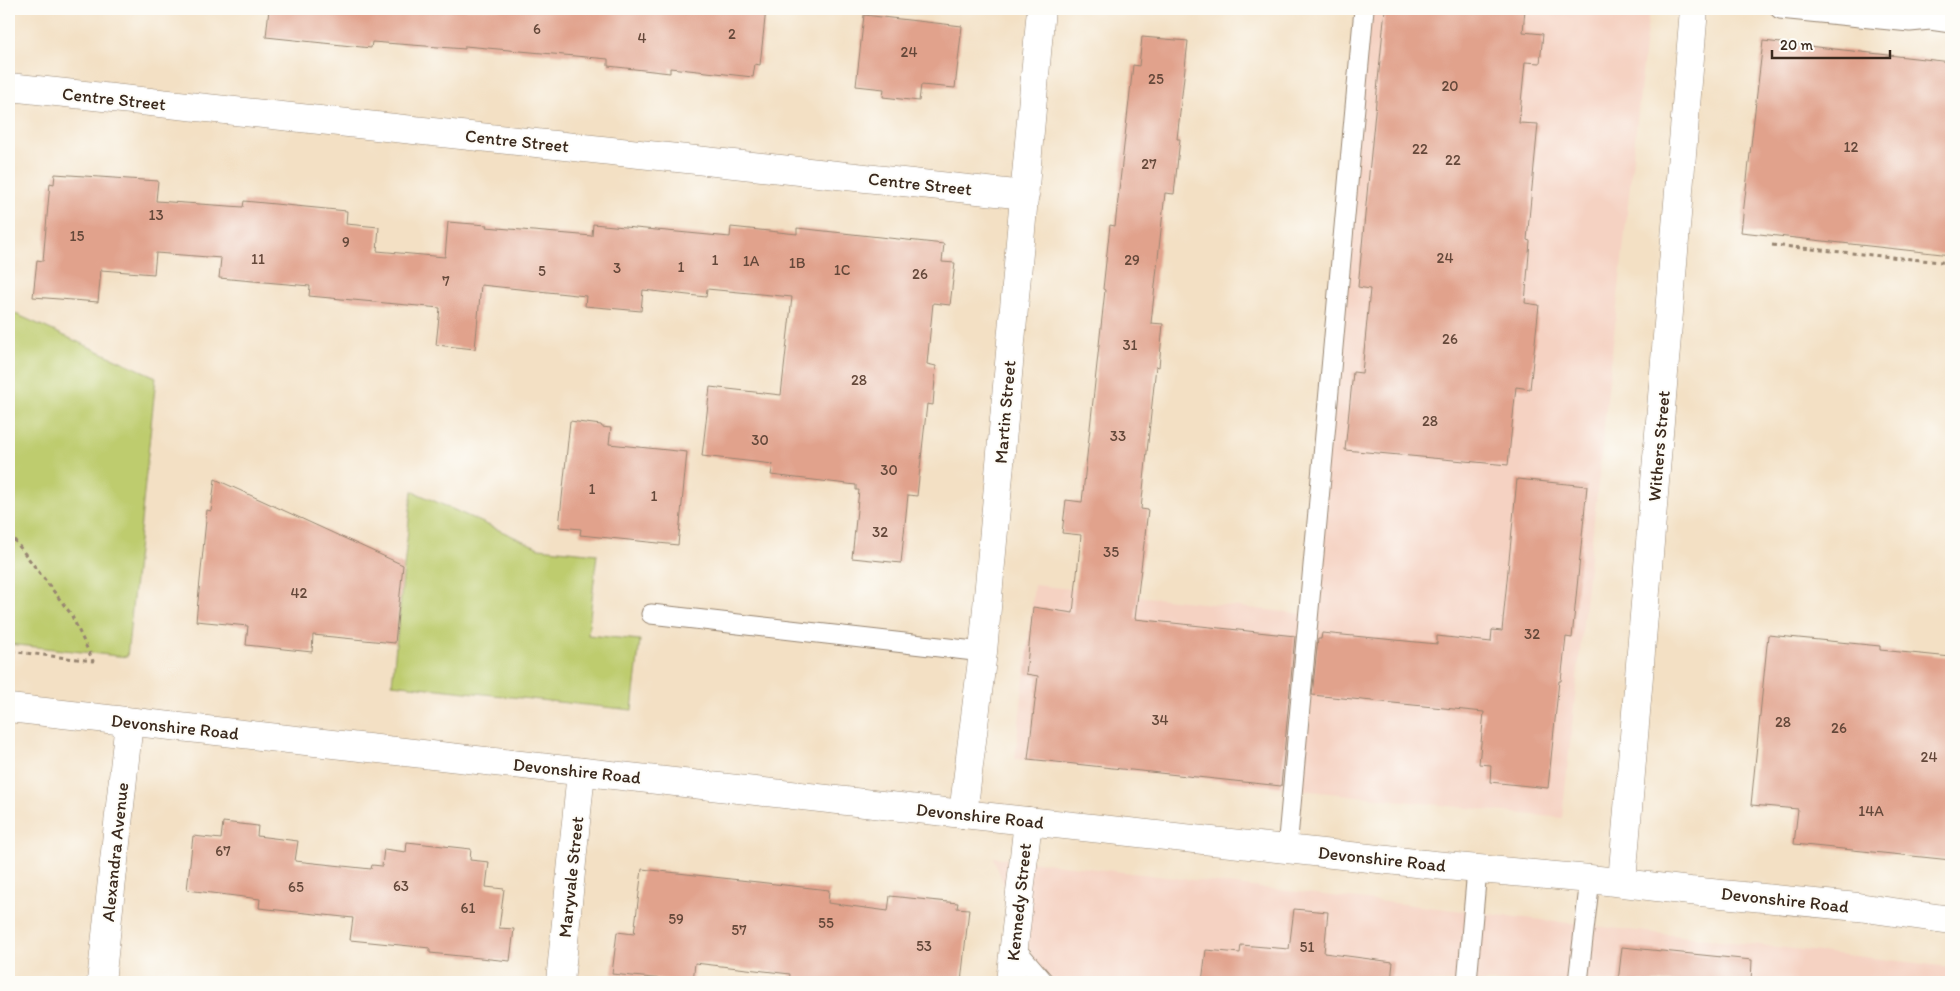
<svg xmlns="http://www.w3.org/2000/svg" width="1960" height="991" font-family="Itim,sans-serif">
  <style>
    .built { fill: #f5d2c2 }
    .green { fill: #becc6e; stroke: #7c7b46 }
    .building { fill: #e1a28c }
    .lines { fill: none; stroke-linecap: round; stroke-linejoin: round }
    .lane-casing { stroke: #978571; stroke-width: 21 }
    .street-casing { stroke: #978571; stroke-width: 29 }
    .secondary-casing { stroke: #978571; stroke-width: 29 }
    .path { stroke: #978571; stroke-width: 3; stroke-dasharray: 4 4; stroke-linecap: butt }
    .lane { stroke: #fff; stroke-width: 19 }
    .street { stroke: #fff; stroke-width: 28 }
    .secondary { stroke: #fff; stroke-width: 28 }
    .labels { text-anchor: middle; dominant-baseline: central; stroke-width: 4; stroke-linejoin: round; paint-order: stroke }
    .number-label { font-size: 15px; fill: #64483a }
    .street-label { font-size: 18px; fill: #3b2a1e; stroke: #fdfcf7 }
  </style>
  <rect width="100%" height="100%" fill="#fdfcf7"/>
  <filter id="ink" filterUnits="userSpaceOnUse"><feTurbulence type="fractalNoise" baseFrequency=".02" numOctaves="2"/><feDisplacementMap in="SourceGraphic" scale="10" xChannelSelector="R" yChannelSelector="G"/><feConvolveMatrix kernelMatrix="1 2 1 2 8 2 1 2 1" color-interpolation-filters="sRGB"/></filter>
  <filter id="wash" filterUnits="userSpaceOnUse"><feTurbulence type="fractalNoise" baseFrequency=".0096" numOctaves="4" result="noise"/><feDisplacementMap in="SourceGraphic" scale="20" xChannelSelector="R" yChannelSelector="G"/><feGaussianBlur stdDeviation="1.12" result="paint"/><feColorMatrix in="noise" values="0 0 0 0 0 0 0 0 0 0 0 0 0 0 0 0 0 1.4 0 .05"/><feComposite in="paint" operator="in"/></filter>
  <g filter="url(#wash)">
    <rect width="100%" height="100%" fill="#f3e0c4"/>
    <!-- built -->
    <g class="built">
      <path d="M 1370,9 L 1649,9 L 1562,818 L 1015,759 L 1034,585 L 1305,614 Z"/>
      <path d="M 993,857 L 1951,967 L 1951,982 L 1042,982 Z"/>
    </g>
    <!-- green -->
    <g class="green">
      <path d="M 9,311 L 156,377 L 127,657 L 9,644 Z"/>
      <path d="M 412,491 L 539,548 L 597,554 L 588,635 L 640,640 L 632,710 L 392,684 Z"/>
    </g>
    <g id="blocks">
      <!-- building -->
      <g class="building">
        <path d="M 269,9 L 766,9 L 760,65 L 755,64 L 753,77 L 670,68 L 670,73 L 608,66 L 608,59 L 465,46 L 465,49 L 372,42 L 371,48 L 266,37 Z"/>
        <path d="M 1385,9 L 1525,9 L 1523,32 L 1543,34 L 1540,63 L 1525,62 L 1519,123 L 1538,124 L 1527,240 L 1530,241 L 1525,303 L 1539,305 L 1530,389 L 1516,387 L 1508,465 L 1345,450 L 1353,372 L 1362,373 L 1370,289 L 1358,287 Z"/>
        <path d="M 864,15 L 962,26 L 955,88 L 921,85 L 919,101 L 883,97 L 884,89 L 856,86 Z"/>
        <path d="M 1142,37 L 1188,41 L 1177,139 L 1180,139 L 1174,194 L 1165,193 L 1151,323 L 1163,324 L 1159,367 L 1156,366 L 1141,509 L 1148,510 L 1135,619 L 1295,636 L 1281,786 L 1028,759 L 1038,676 L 1026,674 L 1033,607 L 1073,613 L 1081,535 L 1062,533 L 1066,500 L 1082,502 L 1105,290 L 1103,289 L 1110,225 L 1115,226 L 1133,65 L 1139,66 Z"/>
        <path d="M 1763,41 L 1951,62 L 1951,255 L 1741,232 Z"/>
        <path d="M 55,174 L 158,181 L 156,201 L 243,207 L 244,201 L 347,211 L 346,224 L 379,227 L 377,251 L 445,257 L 448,222 L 487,225 L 486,227 L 592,236 L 593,224 L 730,237 L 731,227 L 797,234 L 797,228 L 944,244 L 942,262 L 955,263 L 950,305 L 933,303 L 927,364 L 936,366 L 933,405 L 927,404 L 917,496 L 908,495 L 901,563 L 852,558 L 859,490 L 856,490 L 856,485 L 771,475 L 773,464 L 702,456 L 710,387 L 781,395 L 792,297 L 707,289 L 706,297 L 643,290 L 641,311 L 585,306 L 586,296 L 481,285 L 475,349 L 436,345 L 440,308 L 309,296 L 310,286 L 219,278 L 221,258 L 156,253 L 154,274 L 101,270 L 98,302 L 33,297 L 37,260 L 43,261 L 50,183 L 54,184 Z"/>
        <path d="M 570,421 L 601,425 L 602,427 L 611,428 L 609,444 L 687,452 L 678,545 L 580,535 L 581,529 L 559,527 Z"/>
        <path d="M 215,479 L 403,565 L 395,643 L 313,635 L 312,652 L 246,645 L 248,626 L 196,621 L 207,510 L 211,511 Z"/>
        <path d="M 1517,479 L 1587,486 L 1572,638 L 1566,637 L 1561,681 L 1559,681 L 1548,788 L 1490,782 L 1491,765 L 1479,764 L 1484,712 L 1312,695 L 1318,639 L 1321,639 L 1322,633 L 1437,644 L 1437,636 L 1491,642 L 1492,630 L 1502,631 Z"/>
        <path d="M 1768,635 L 1880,646 L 1880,650 L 1951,657 L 1951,860 L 1794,844 L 1798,809 L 1751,805 Z"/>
        <path d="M 223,822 L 258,826 L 257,836 L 298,841 L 295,861 L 371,869 L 372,865 L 382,866 L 384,849 L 406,852 L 407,842 L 471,849 L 470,860 L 489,862 L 486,887 L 504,889 L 499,928 L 514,929 L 510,961 L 430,953 L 430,948 L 350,940 L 353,918 L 259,908 L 260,899 L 187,890 L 193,836 L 221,839 Z"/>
        <path d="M 642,869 L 829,890 L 828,903 L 888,911 L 890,896 L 958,903 L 957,908 L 969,909 L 961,982 L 789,982 L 790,974 L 695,963 L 693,982 L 612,974 L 617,932 L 634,934 Z"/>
        <path d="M 1294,909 L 1328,912 L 1324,953 L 1393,962 L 1391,982 L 1202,982 L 1206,950 L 1240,953 L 1241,945 L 1289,949 Z"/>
        <path d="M 1622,947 L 1752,960 L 1751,982 L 1618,982 Z"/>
      </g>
    </g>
  </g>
  <g filter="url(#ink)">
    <use href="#blocks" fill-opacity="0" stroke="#978571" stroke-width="1"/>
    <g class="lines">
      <defs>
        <g id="lane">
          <path d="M 1780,9 L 1910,22 L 1930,20 L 1951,23"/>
          <path d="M 651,614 L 983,652"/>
          <path d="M 1287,849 L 1364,9"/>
          <path d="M 1014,947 L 1044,982"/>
          <path d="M 1467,982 L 1477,870"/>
          <path d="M 1578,982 L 1590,879"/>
        </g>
        <g id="street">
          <path d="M 9,87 L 1025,195"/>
          <path d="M 963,814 L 983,652 L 1041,9"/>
          <path d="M 101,982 L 129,722"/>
          <path d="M 560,982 L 581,772"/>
          <path d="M 1010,982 L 1028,821"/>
        </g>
        <g id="secondary">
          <path d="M 9,708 L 963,814 L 1434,865 L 1590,879 L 1690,891 L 1858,907 L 1951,920"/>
          <path d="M 1622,882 L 1694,9"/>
        </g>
      </defs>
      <!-- lane casing -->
      <use href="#lane" class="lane-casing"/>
      <!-- street casing -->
      <use href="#street" class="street-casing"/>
      <!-- secondary casing -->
      <use href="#secondary" class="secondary-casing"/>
      <!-- path -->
      <g class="path">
        <path d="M 1772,245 L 1951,263"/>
        <path d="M 9,533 L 71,614 L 93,661 L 9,651"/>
      </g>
      <!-- lane -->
      <use href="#lane" class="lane"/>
      <!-- street -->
      <use href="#street" class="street"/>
      <!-- secondary -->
      <use href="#secondary" class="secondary"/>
    </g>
  </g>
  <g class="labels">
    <!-- number labels -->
    <g class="number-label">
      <text x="537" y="29">6</text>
      <text x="732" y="34">2</text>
      <text x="642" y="38">4</text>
      <text x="909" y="52">24</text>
      <text x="1156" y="79">25</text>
      <text x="1450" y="86">20</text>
      <text x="1851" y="147">12</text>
      <text x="1420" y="149">22</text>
      <text x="1453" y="160">22</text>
      <text x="1149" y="164">27</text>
      <text x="156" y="215">13</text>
      <text x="77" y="236">15</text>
      <text x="346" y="242">9</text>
      <text x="1445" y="258">24</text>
      <text x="258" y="259">11</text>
      <text x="715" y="260">1</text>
      <text x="1132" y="260">29</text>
      <text x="751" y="261">1A</text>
      <text x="797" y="263">1B</text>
      <text x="681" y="267">1</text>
      <text x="617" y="268">3</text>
      <text x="842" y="270">1C</text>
      <text x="542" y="271">5</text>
      <text x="920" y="274">26</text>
      <text x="446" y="281">7</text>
      <text x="1450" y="339">26</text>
      <text x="1130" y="345">31</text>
      <text x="859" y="380">28</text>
      <text x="1430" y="421">28</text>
      <text x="1118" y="436">33</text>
      <text x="760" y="440">30</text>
      <text x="889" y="470">30</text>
      <text x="592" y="489">1</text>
      <text x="654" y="496">1</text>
      <text x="880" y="532">32</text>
      <text x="1111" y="552">35</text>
      <text x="299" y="593">42</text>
      <text x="1532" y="634">32</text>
      <text x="1160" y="720">34</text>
      <text x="1783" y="722">28</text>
      <text x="1839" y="728">26</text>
      <text x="1929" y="757">24</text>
      <text x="1871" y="811">14A</text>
      <text x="223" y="851">67</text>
      <text x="401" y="886">63</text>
      <text x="296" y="887">65</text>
      <text x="468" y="908">61</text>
      <text x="676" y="919">59</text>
      <text x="826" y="923">55</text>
      <text x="739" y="930">57</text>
      <text x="924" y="946">53</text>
      <text x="1307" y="947">51</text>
    </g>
    <!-- street labels -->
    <g class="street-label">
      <text transform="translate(114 99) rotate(6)">Centre Street</text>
      <text transform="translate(517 141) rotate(6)">Centre Street</text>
      <text transform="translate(920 184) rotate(6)">Centre Street</text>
      <text transform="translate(1005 412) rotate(-85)">Martin Street</text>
      <text transform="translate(1659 446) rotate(-85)">Withers Street</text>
      <text transform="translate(175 727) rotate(6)">Devonshire Road</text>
      <text transform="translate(577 771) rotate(6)">Devonshire Road</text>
      <text transform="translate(980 816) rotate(6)">Devonshire Road</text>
      <text transform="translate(115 852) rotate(-84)">Alexandra Avenue</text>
      <text transform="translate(1382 859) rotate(6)">Devonshire Road</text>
      <text transform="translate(571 877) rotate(-84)">Maryvale Street</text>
      <text transform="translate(1785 900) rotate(6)">Devonshire Road</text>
      <text transform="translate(1019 902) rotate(-84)">Kennedy Street</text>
    </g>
  </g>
  <!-- margin -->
  <rect width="1960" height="991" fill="none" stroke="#fdfcf7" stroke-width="30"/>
  <!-- scale -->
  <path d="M1772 50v8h118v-8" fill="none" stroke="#3b2a1e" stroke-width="2.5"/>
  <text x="1780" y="50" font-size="15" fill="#3b2a1e" stroke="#fdfcf7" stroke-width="4" paint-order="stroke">20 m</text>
</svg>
